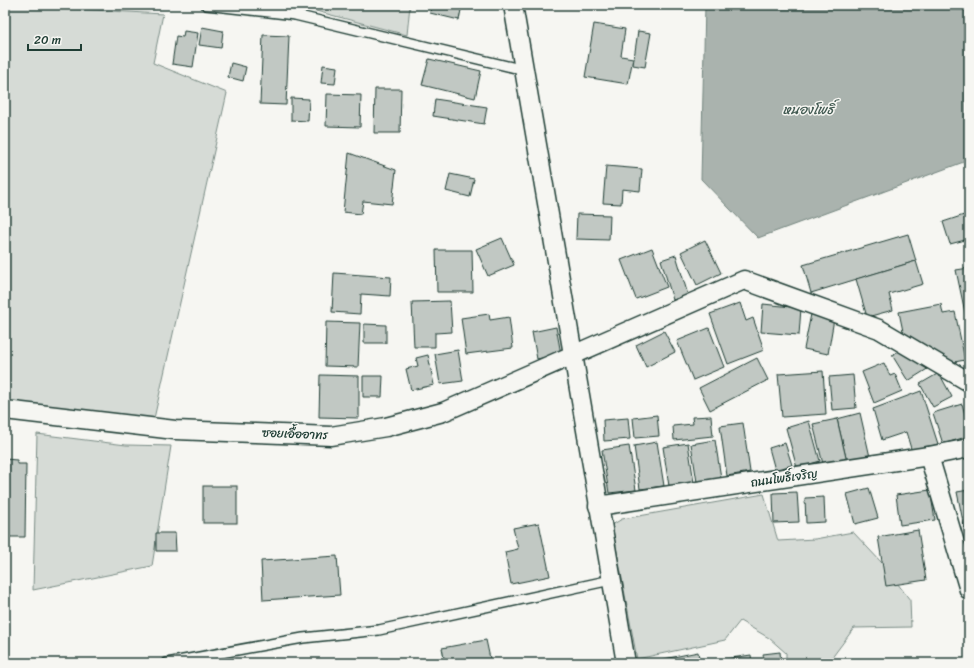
<svg xmlns="http://www.w3.org/2000/svg" width="974" height="668" font-family="Sriracha,'Playpen Sans Thai',sans-serif">
  <style>
    .green { fill: #d6dbd6; stroke: #7a8c85 }
    .water { fill: #aab3ae; stroke: #72847d }
    .building { fill: #c1c8c3; stroke: #1f3d34 }
    .lines { fill: none; stroke-linecap: round; stroke-linejoin: round }
    .lane-casing { stroke: #1f3d34; stroke-width: 12 }
    .street-casing { stroke: #1f3d34; stroke-width: 21 }
    .lane { stroke: #f6f6f2; stroke-width: 9 }
    .street { stroke: #f6f6f2; stroke-width: 18 }
    .labels { text-anchor: middle; dominant-baseline: central; stroke-width: 3; stroke-linejoin: round; paint-order: stroke }
    .street-label { font-size: 12px; fill: #1f3d34; stroke: #f6f6f2 }
    .water-label { font-size: 13px; font-style: italic; fill: #425a52; stroke: #f6f6f2 }
  </style>
  <rect width="100%" height="100%" fill="#f6f6f2"/>
  <filter id="ink" filterUnits="userSpaceOnUse"><feTurbulence type="fractalNoise" baseFrequency=".025" numOctaves="2"/><feDisplacementMap in="SourceGraphic" scale="8" xChannelSelector="R" yChannelSelector="G"/><feConvolveMatrix kernelMatrix="1 2 1 2 8 2 1 2 1" color-interpolation-filters="sRGB"/></filter>
  <g filter="url(#ink)">
    <!-- green -->
    <g class="green">
      <path d="M 5,5 L 163,14 L 153,63 L 227,93 L 153,423 L 18,404 L 5,401 Z"/>
      <path d="M 290,5 L 410,5 L 407,35 L 297,6 Z"/>
      <path d="M 37,434 L 126,445 L 171,446 L 152,566 L 33,590 Z"/>
      <path d="M 764,494 L 778,541 L 815,539 L 853,532 L 882,563 L 910,600 L 911,627 L 854,628 L 828,663 L 786,663 L 786,653 L 769,638 L 740,621 L 725,640 L 637,659 L 612,525 L 622,519 Z"/>
    </g>
    <!-- water -->
    <path class="water" d="M 705,5 L 969,5 L 969,160 L 758,238 L 701,179 Z"/>
    <!-- building -->
    <g class="building">
      <path d="M 431,5 L 462,5 L 459,20 L 430,13 Z"/>
      <path d="M 594,24 L 625,29 L 621,56 L 633,58 L 628,84 L 585,77 Z"/>
      <path d="M 202,27 L 223,31 L 221,48 L 199,45 Z"/>
      <path d="M 184,31 L 198,33 L 193,67 L 172,64 L 176,36 L 183,37 Z"/>
      <path d="M 638,31 L 651,33 L 645,67 L 633,65 Z"/>
      <path d="M 263,35 L 289,36 L 286,105 L 260,104 Z"/>
      <path d="M 429,59 L 481,71 L 475,98 L 422,85 Z"/>
      <path d="M 231,63 L 246,67 L 243,81 L 228,77 Z"/>
      <path d="M 323,65 L 337,67 L 335,84 L 321,83 Z"/>
      <path d="M 375,89 L 401,89 L 400,133 L 374,133 Z"/>
      <path d="M 327,94 L 361,95 L 360,127 L 326,126 Z"/>
      <path d="M 291,98 L 309,99 L 308,121 L 291,120 Z"/>
      <path d="M 435,99 L 487,107 L 484,124 L 433,116 Z"/>
      <path d="M 349,153 L 396,170 L 392,204 L 363,201 L 361,214 L 343,212 Z"/>
      <path d="M 606,166 L 642,169 L 640,191 L 622,189 L 621,204 L 603,203 Z"/>
      <path d="M 450,174 L 474,179 L 470,197 L 446,191 Z"/>
      <path d="M 577,214 L 610,215 L 609,240 L 576,239 Z"/>
      <path d="M 964,215 L 969,239 L 950,244 L 943,222 Z"/>
      <path d="M 908,234 L 916,261 L 811,293 L 803,265 Z"/>
      <path d="M 502,238 L 514,265 L 488,276 L 476,249 Z"/>
      <path d="M 705,240 L 721,273 L 697,285 L 681,252 Z"/>
      <path d="M 652,248 L 667,287 L 636,299 L 621,260 Z"/>
      <path d="M 436,250 L 472,250 L 473,292 L 437,292 Z"/>
      <path d="M 676,255 L 688,295 L 673,300 L 661,260 Z"/>
      <path d="M 916,261 L 923,284 L 889,294 L 893,310 L 867,317 L 856,279 Z"/>
      <path d="M 969,268 L 969,321 L 967,322 L 956,270 Z"/>
      <path d="M 334,273 L 391,277 L 390,296 L 361,294 L 360,314 L 332,312 Z"/>
      <path d="M 450,301 L 452,332 L 435,333 L 435,347 L 414,347 L 412,302 Z"/>
      <path d="M 740,303 L 746,321 L 753,318 L 764,350 L 728,364 L 710,314 Z"/>
      <path d="M 763,304 L 801,308 L 799,335 L 761,332 Z"/>
      <path d="M 941,304 L 943,314 L 955,312 L 965,360 L 944,364 L 904,336 L 899,312 Z"/>
      <path d="M 489,314 L 490,320 L 509,317 L 513,348 L 466,354 L 461,318 Z"/>
      <path d="M 811,314 L 834,319 L 828,354 L 804,349 Z"/>
      <path d="M 326,322 L 360,323 L 358,367 L 325,366 Z"/>
      <path d="M 364,324 L 386,325 L 386,343 L 364,343 Z"/>
      <path d="M 556,327 L 561,354 L 537,359 L 532,332 Z"/>
      <path d="M 709,328 L 724,367 L 693,380 L 677,341 Z"/>
      <path d="M 664,331 L 675,352 L 646,367 L 636,345 Z"/>
      <path d="M 902,349 L 929,368 L 908,381 L 892,355 Z"/>
      <path d="M 458,350 L 463,381 L 440,384 L 435,354 Z"/>
      <path d="M 428,355 L 434,385 L 411,390 L 406,369 L 418,366 L 416,358 Z"/>
      <path d="M 757,358 L 768,380 L 710,410 L 699,388 Z"/>
      <path d="M 884,363 L 890,376 L 895,374 L 902,391 L 874,403 L 862,372 Z"/>
      <path d="M 823,371 L 826,414 L 782,417 L 778,374 Z"/>
      <path d="M 939,373 L 952,397 L 933,407 L 920,384 Z"/>
      <path d="M 320,375 L 359,376 L 359,418 L 319,417 Z"/>
      <path d="M 853,375 L 856,408 L 832,410 L 829,377 Z"/>
      <path d="M 363,376 L 383,376 L 382,397 L 363,397 Z"/>
      <path d="M 921,391 L 938,444 L 912,452 L 906,432 L 882,440 L 873,409 Z"/>
      <path d="M 962,404 L 966,418 L 969,417 L 969,436 L 943,444 L 933,413 Z"/>
      <path d="M 860,413 L 870,457 L 847,462 L 837,419 Z"/>
      <path d="M 657,415 L 659,436 L 635,438 L 633,418 Z"/>
      <path d="M 711,416 L 713,436 L 674,440 L 673,426 L 693,424 L 692,417 Z"/>
      <path d="M 628,418 L 630,439 L 604,441 L 603,420 Z"/>
      <path d="M 837,419 L 847,462 L 824,468 L 813,424 Z"/>
      <path d="M 809,421 L 820,461 L 797,468 L 786,428 Z"/>
      <path d="M 743,423 L 750,472 L 727,476 L 720,426 Z"/>
      <path d="M 715,440 L 721,478 L 697,482 L 691,444 Z"/>
      <path d="M 657,442 L 664,486 L 640,489 L 634,446 Z"/>
      <path d="M 688,443 L 694,483 L 669,486 L 663,447 Z"/>
      <path d="M 785,443 L 792,465 L 775,470 L 769,448 Z"/>
      <path d="M 629,446 L 636,490 L 609,493 L 602,450 Z"/>
      <path d="M 5,459 L 17,460 L 17,464 L 26,464 L 25,537 L 5,537 Z"/>
      <rect x="203" y="486" width="34" height="37"/>
      <path d="M 869,488 L 878,518 L 855,524 L 847,494 Z"/>
      <path d="M 930,490 L 935,520 L 900,525 L 896,495 Z"/>
      <path d="M 969,490 L 969,530 L 965,531 L 957,492 Z"/>
      <path d="M 797,492 L 799,522 L 774,523 L 773,493 Z"/>
      <path d="M 824,497 L 825,522 L 806,523 L 805,498 Z"/>
      <path d="M 539,523 L 550,576 L 511,584 L 505,552 L 518,549 L 513,528 Z"/>
      <path d="M 918,530 L 926,580 L 886,586 L 878,537 Z"/>
      <path d="M 156,533 L 175,533 L 176,551 L 156,551 Z"/>
      <path d="M 337,556 L 340,595 L 263,600 L 261,561 Z"/>
      <path d="M 486,640 L 491,663 L 445,663 L 442,648 Z"/>
      <path d="M 698,652 L 700,663 L 660,663 L 659,660 Z"/>
      <path d="M 780,652 L 781,663 L 764,663 L 763,654 Z"/>
      <path d="M 751,655 L 752,663 L 720,663 L 719,660 Z"/>
    </g>
    <g class="lines">
      <defs>
        <g id="lane">
          <path d="M 206,5 L 295,15 L 524,70"/>
          <path d="M 167,663 L 303,638 L 379,630 L 611,580"/>
        </g>
        <g id="street">
          <path d="M 513,5 L 626,663"/>
          <path d="M 5,410 L 175,430 L 331,436 L 386,427 L 443,412 L 744,280 L 879,329 L 969,382"/>
          <path d="M 929,456 L 969,590"/>
          <path d="M 598,506 L 929,456 L 969,448"/>
        </g>
      </defs>
      <!-- lane casing -->
      <use href="#lane" class="lane-casing"/>
      <!-- street casing -->
      <use href="#street" class="street-casing"/>
      <!-- lane -->
      <use href="#lane" class="lane"/>
      <!-- street -->
      <use href="#street" class="street"/>
    </g>
  </g>
  <g class="labels">
    <!-- street labels -->
    <g class="street-label">
      <text transform="translate(295 434) rotate(2)">ซอยเอื้ออาทร</text>
      <text transform="translate(784 478) rotate(-8)">ถนนโพธิ์เจริญ</text>
    </g>
    <!-- water labels -->
    <g class="water-label">
      <text x="808" y="109">หนองโพธิ์</text>
    </g>
  </g>
  <!-- margin -->
  <rect width="974" height="668" fill="none" stroke="#f6f6f2" stroke-width="20"/>
  <rect x="10" y="10" width="954" height="648" fill="none" stroke="#1f3d34" stroke-width="1.5" filter="url(#ink)"/>
  <!-- scale -->
  <path d="M28 44v6h53v-6" fill="none" stroke="#1f3d34" stroke-width="2"/>
  <text x="34" y="44" font-size="12" fill="#1f3d34" stroke="#f6f6f2" stroke-width="3" paint-order="stroke">20 m</text>
</svg>
